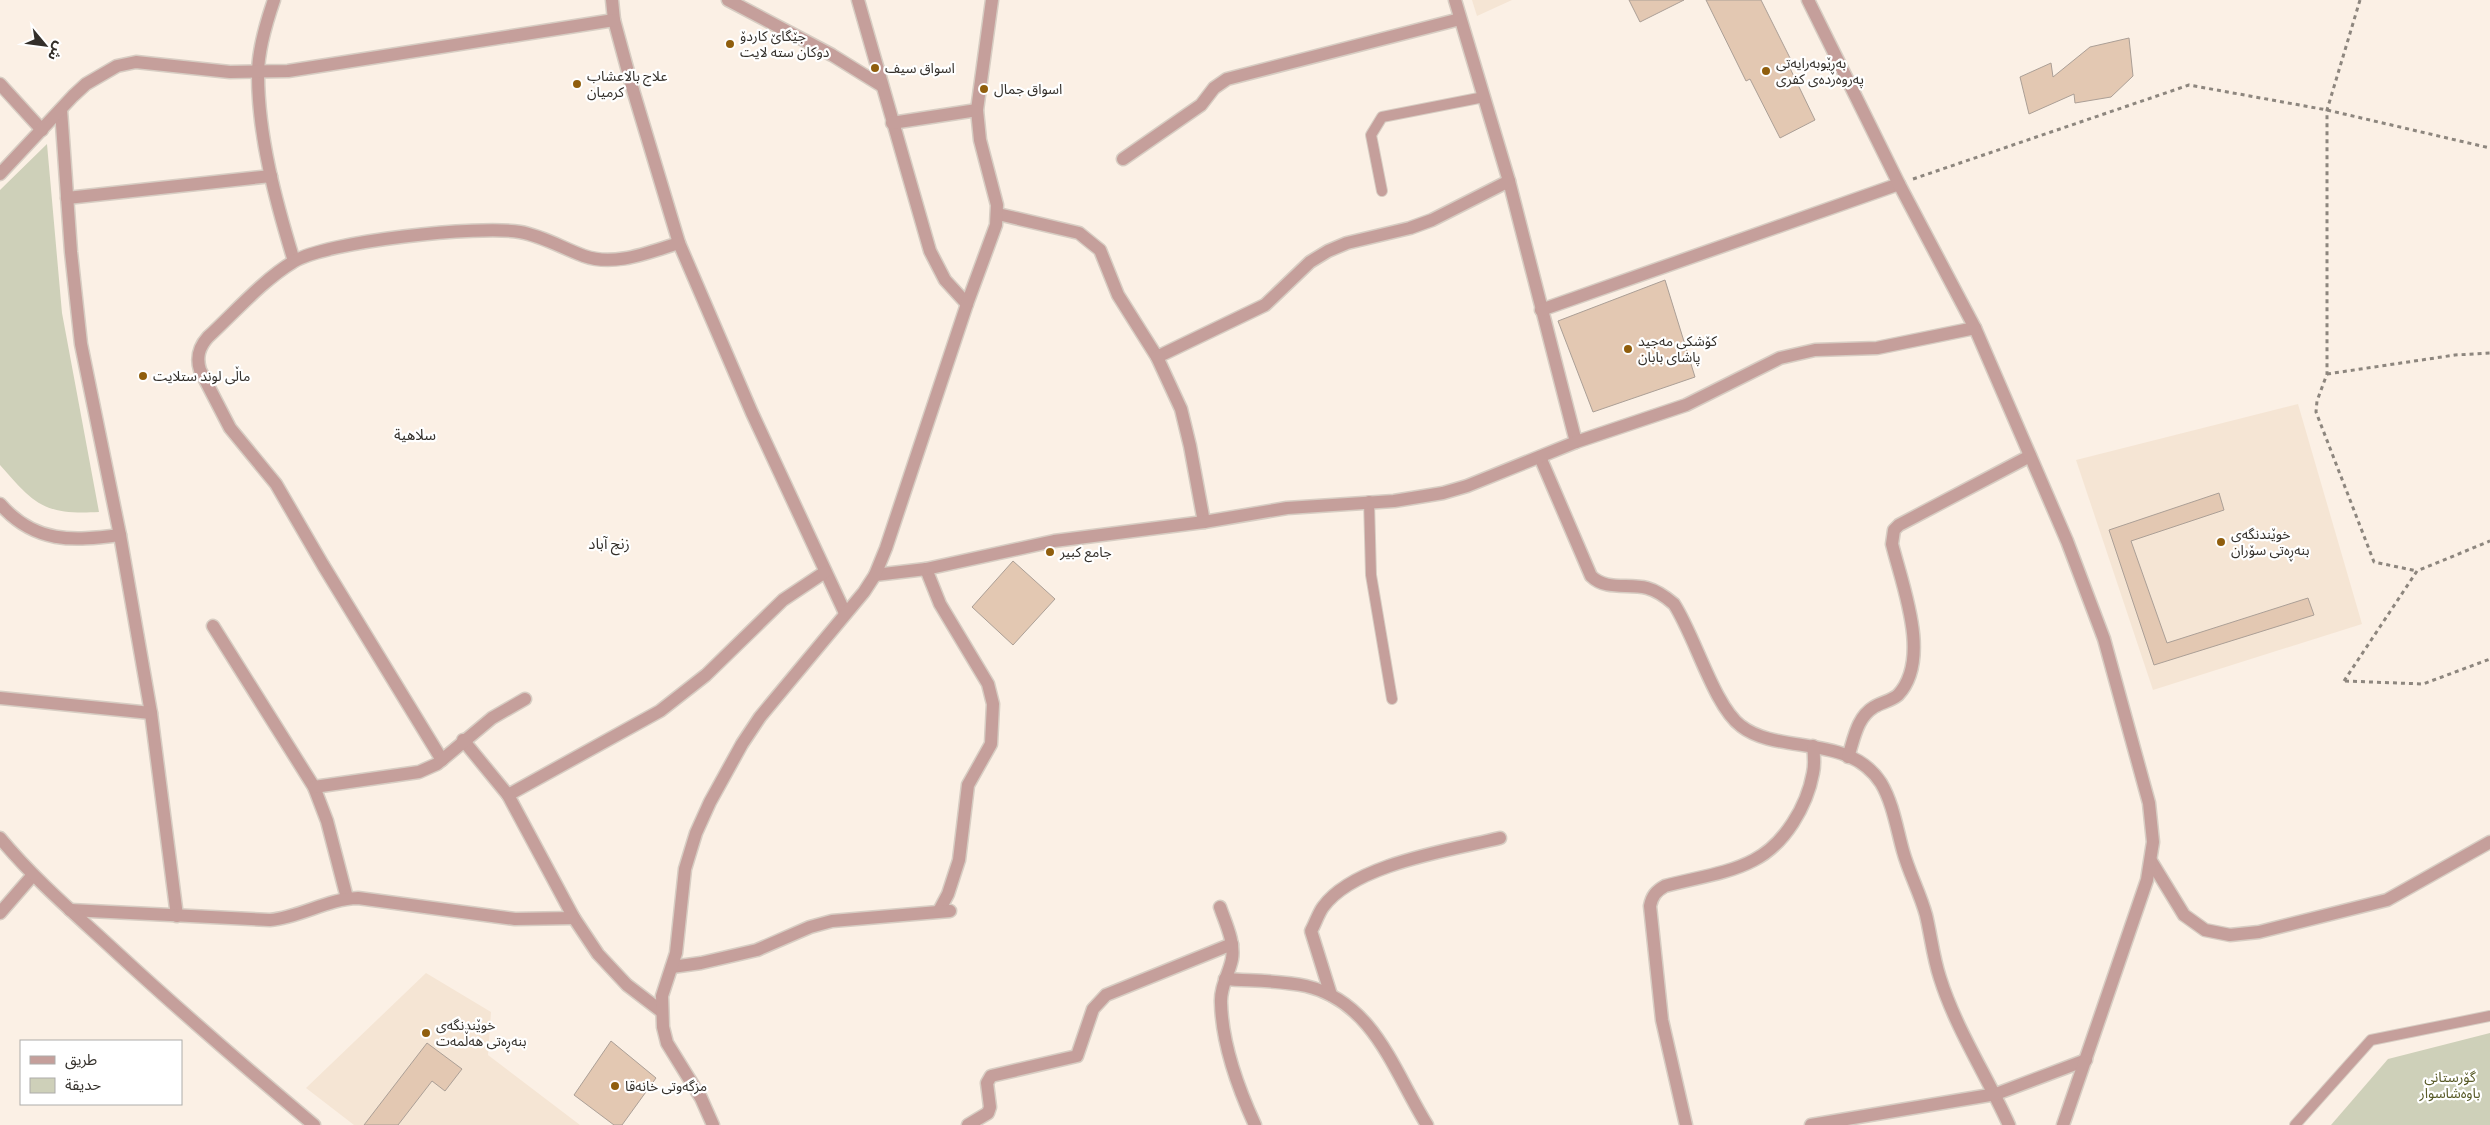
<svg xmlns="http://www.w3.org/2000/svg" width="2490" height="1125" font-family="'Archivo Narrow','Noto Sans Arabic',sans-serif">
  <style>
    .built { fill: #f5e5d4 }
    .green { fill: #ced0b9 }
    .building { fill: #e3c8b2; stroke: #ab9f96 }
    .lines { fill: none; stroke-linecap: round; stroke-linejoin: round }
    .service-casing { stroke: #d7cdc3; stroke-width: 12 }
    .minor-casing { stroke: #d7cdc3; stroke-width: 15 }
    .tertiary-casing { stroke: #d7cdc3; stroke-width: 15 }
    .path { stroke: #8d867e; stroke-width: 3; stroke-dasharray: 4 4; stroke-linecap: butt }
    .service { stroke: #c59f9b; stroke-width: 10 }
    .minor { stroke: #c59f9b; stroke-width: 12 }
    .tertiary { stroke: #c59f9b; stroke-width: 12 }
    .poi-dot { fill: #905e0d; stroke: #fff; stroke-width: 2 }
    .labels { text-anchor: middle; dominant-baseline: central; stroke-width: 4.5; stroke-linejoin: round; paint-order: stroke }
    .poi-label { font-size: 14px; fill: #332f2a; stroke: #fff; text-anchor: start }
    .park-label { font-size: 14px; fill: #585a27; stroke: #fff }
    .neighbourhood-label { font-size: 15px; fill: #332f2a; stroke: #fff }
  </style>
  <rect width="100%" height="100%" fill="#fbf0e5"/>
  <!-- built -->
  <g class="built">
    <path d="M 1472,0 L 1512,0 L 1477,16 Z"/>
    <path d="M 2298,404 L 2362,624 L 2153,690 L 2076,460 Z"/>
    <path d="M 426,973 L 491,1012 L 488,1055 L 580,1125 L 354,1125 L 306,1088 Z"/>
  </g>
  <!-- green -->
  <g class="green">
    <path d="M 47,144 L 62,313 L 99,512 C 44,515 35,505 0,465 L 0,190 Z"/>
    <path d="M 2490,1033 L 2490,1125 L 2331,1125 L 2388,1059 Z"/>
  </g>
  <!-- building -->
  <g class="building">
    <path d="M 1629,0 L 1684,0 L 1640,22 Z"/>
    <path d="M 1706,0 L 1761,0 L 1791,60 L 1787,62 L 1815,120 L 1780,138 L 1750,79 L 1746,81 Z"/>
    <path d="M 2129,38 L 2133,76 L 2111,97 L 2075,103 L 2074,94 L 2029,114 L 2020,77 L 2051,63 L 2053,77 L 2090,47 Z"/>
    <path d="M 1665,280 L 1695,377 L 1593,412 L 1558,321 Z"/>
    <path d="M 2219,493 L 2224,510 L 2131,541 L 2167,643 L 2308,598 L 2314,615 L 2154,665 L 2109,530 Z"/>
    <path d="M 1013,561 L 1055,599 L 1013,645 L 972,607 Z"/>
    <path d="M 611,1041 L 656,1078 L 622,1125 L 614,1125 L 574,1095 Z"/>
    <path d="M 427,1043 L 462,1069 L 445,1091 L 432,1081 L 398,1125 L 364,1125 Z"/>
  </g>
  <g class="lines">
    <defs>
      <g id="service">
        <path d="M 1382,191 L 1371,135 L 1382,117 L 1484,97"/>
        <path d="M 1369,501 L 1371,575 L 1392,699"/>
        <path d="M 2295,1125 L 2371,1040 L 2490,1016"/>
      </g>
      <g id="minor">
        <path d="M 274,0 C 266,23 258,50 258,74 C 258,137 276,202 294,261"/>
        <path d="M 612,0 L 614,20 L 633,90 L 679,243 L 752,413 L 845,613"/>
        <path d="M 728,0 L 832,55 L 882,86"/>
        <path d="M 858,0 L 930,251 L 945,280 L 967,304"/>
        <path d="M 1455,0 L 1509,181 L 1576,442"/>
        <path d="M 0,84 L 42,130"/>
        <path d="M 61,110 L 71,252 L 81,344 L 120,535 L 151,713 L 177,916"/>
        <path d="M 892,123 L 977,110"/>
        <path d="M 1123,159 L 1201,105 L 1214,88 L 1227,79 L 1460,19"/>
        <path d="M 0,174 L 73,96 L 86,84 L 117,66 L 136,62 L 230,72 L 288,71 L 614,20"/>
        <path d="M 67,198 L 271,176"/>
        <path d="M 998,214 L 1079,233 L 1100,250 L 1118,295 L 1157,357 L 1181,409 L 1190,446 L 1204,522"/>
        <path d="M 1541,310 L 1899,184"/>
        <path d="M 1157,357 L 1265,305 L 1310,262 L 1328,251 L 1347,243 L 1410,228 L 1432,220 L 1509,181"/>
        <path d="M 1540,457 L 1591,576 C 1606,591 1628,583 1647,588 C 1658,591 1666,597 1674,604 C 1695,636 1714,706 1741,726 C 1778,755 1849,733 1881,783 C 1893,803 1897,830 1903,851 C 1909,873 1920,893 1926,915 C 1931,936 1933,957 1940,978 C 1956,1029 1987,1076 2009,1125"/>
        <path d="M 0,504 C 35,544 73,541 120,535"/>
        <path d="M 926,569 L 940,604 L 988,684 L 993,704 L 991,744 L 968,785 L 959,860 L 948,894 L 939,911"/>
        <path d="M 875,575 L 926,569 L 1054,541 L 1204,522 L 1287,508 L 1394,501 L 1443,493 L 1467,486 L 1576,442 L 1686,405 L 1780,358 L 1815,350 L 1877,348 L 1975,328"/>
        <path d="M 213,626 L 314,787 L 327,821 L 347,898"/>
        <path d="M 0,698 L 151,713"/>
        <path d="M 463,740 L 508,795 L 574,918 L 598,954 L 627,985 L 661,1011"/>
        <path d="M 1848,757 C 1854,739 1857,717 1874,707 C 1882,702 1891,701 1898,695 C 1932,659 1902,585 1892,544 L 1894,530 L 1899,525 L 2030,456"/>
        <path d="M 442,760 L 323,565 L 276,484 L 230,428 L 200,370 C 196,357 199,347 208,337 C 234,313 263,280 293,262 C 326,241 480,225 520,232 C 543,236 562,248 584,256 C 615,267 649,252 679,243"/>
        <path d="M 314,787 L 419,772 L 437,764 L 492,718 L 525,699"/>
        <path d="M 508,795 L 660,711 L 706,675 L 783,600 L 825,572"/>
        <path d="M 2151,861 L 2184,915 L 2205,930 L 2230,935 L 2259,932 L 2387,900 L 2490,842"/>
        <path d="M 1220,907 C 1225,922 1235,942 1232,959 C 1229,974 1220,987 1221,1003 C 1222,1044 1238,1088 1255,1125"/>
        <path d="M 70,910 L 270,920 C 301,917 327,899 358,898 L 515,919 L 574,918"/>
        <path d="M 0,913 L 33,875"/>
        <path d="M 672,967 L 701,963 L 757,950 L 810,927 L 832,921 L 950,911"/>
        <path d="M 1225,979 C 1251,981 1280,980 1306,986 C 1374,1002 1394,1072 1427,1125"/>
        <path d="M 1331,995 L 1311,931 C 1315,924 1318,914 1323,907 C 1354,864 1451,850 1500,838"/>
        <path d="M 713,1125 L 701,1098 L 667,1043 L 663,1027 L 662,996 L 676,953 L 685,869 L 696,833 L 710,802 L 742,744 L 760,717 L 864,592 L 875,575 L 886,548 L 967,304 L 996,225 L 997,205 L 980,140 L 977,110 L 992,0"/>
        <path d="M 968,1125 L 988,1113 L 990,1107 L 987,1083 L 991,1076 L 1077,1056 L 1093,1009 L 1106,995 L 1232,944"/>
        <path d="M 1686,1125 L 1662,1020 L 1650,906 C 1652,896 1656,891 1665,886 C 1694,878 1728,874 1754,860 C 1785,844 1807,806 1813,773 C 1815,764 1814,754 1813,746"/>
        <path d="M 1811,1125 L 1996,1094 L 2086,1060"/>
      </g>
      <g id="tertiary">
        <path d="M 1808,0 L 1899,184 L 1975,328 L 2067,541 L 2104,639 L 2149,803 L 2153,842 L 2147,880 L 2063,1125"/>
        <path d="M 0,838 C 34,879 75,914 114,950 C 179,1010 246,1068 314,1125"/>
      </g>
    </defs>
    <!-- service casing -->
    <use href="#service" class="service-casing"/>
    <!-- minor casing -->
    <use href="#minor" class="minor-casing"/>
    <!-- tertiary casing -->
    <use href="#tertiary" class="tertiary-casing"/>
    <!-- path -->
    <g class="path">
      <path d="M 2360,0 L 2327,110 L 2327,374 L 2317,401 L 2316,412 L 2374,562 L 2417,571"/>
      <path d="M 1913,179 L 2189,85 L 2327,110 L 2490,148"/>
      <path d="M 2327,374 L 2455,355 L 2490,353"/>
      <path d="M 2344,681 L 2417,571 L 2490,541"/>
      <path d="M 2345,681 L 2423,684 L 2490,659"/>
    </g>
    <!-- service -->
    <use href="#service" class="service"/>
    <!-- minor -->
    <use href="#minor" class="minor"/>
    <!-- tertiary -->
    <use href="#tertiary" class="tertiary"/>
  </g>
  <!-- markers -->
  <g class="poi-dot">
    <circle cx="730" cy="44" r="5"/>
    <circle cx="875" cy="68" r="5"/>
    <circle cx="1766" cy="71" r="5"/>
    <circle cx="577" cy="84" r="5"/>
    <circle cx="984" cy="89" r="5"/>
    <circle cx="1628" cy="349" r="5"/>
    <circle cx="143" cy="376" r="5"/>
    <circle cx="2221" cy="542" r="5"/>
    <circle cx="1050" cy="552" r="5"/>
    <circle cx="426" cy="1033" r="5"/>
    <circle cx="615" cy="1086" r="5"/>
  </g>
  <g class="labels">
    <!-- poi labels -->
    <g class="poi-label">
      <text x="740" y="36">جێگاێ کاردۆ<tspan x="740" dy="16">دوکان ستە لایت</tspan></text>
      <text x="1776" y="63">بەڕێوبەرایەتی<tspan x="1776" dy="16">پەروەردەی کفری</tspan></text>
      <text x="885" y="68">اسواق سيف</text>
      <text x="587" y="76">علاج بالاعشاب<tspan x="587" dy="16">كرميان</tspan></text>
      <text x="994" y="89">اسواق جمال</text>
      <text x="1638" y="341">کۆشکی مەجید<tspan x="1638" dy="16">پاشای بابان</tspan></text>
      <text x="153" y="376">ماڵی لوند ستلایت</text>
      <text x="2231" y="534">خوێندنگەی<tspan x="2231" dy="16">بنەڕەتی سۆران</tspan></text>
      <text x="1060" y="552">جامع كبير</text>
      <text x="436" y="1025">خوێندنگەی<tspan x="436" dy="16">بنەڕەتی هەڵمەت</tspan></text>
      <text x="625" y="1086">مزگەوتی خانەقا</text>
    </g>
    <!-- park labels -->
    <g class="park-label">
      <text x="2450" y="1077">گۆرستانی<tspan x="2450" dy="16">باوەشاسوار</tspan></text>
    </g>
    <!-- neighbourhood labels -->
    <g class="neighbourhood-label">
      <text x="415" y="434">سلاهية</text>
      <text x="609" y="543">زنج آباد</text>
    </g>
  </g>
  <!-- legend -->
  <rect x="20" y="1040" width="162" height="65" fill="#ffffff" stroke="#adacaa"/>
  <rect x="30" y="1056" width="25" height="8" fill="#c59f9b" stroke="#adacaa"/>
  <text x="65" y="1065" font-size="15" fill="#332f2a">طريق</text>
  <rect x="30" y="1078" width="25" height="15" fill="#ced0b9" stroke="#adacaa"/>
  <text x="65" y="1090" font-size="15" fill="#332f2a">حديقة</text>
  <!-- north arrow -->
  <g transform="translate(45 45) rotate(119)" stroke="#ffffff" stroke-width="4" paint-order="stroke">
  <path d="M0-4L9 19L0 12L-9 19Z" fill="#332f2a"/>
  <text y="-8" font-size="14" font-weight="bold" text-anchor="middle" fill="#332f2a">ش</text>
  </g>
</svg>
